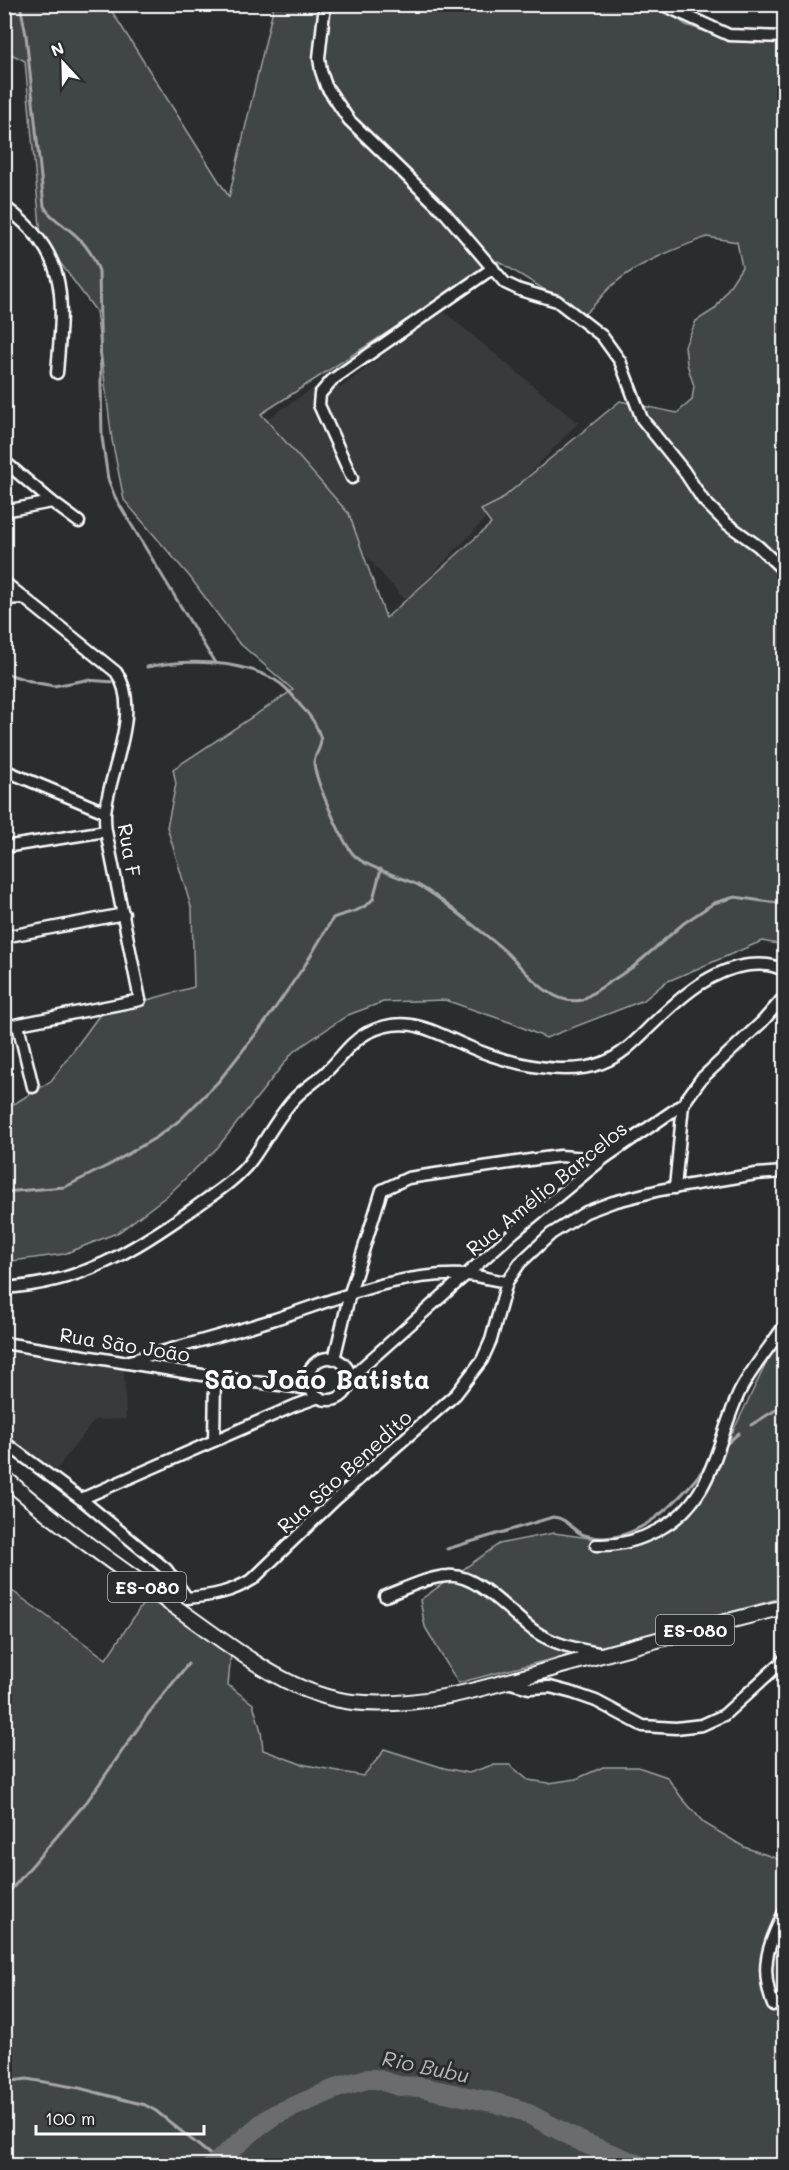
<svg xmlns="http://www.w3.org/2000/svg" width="789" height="2170" font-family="Mali,sans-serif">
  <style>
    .built { fill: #373a3b }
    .green { fill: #414445; stroke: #a0a2a2; stroke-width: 1.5; fill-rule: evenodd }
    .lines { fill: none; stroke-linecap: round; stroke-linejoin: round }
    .stream { stroke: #a6a7a7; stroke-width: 3 }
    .river { stroke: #6a6c6d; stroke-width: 20 }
    .minor-casing { stroke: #fff; stroke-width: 15 }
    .major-casing { stroke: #fff; stroke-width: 18 }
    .minor { stroke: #2a2d2e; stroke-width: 10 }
    .major { stroke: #2a2d2e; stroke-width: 14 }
    .labels { text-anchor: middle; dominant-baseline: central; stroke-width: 6; stroke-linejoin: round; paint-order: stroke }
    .shield { fill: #2a2d2e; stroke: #bfc0c0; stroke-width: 1.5 }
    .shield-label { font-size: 18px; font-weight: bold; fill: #fff }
    .street-label { font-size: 20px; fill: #fff; stroke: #2a2d2e }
    .water-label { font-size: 21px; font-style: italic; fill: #b4b6b6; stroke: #2a2d2e }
    .district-label { font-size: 26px; font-weight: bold; fill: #fff; stroke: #2a2d2e }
  </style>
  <rect width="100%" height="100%" fill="#2a2d2e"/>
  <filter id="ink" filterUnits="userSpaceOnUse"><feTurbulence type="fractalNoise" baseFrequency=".0167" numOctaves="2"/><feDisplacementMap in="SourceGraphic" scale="12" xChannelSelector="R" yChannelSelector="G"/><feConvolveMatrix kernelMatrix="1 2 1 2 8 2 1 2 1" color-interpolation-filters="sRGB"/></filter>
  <g filter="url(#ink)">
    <!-- built -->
    <g class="built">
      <path d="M 442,310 L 578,423 L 406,601 L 253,428 L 331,377 L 340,388 Z"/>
      <path d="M 4,1350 L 124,1369 L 126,1419 L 95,1420 L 56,1470 L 5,1435 Z"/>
    </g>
    <!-- green -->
    <g class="green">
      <path d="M 4,5 L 108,5 L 229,197 L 274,5 L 658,5 L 686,25 L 731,40 L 784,40 L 784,945 L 762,941 L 666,982 L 644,1000 L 546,1038 L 512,1023 L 445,1000 L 383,1002 L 348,1015 L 293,1052 L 218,1147 L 168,1195 L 119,1232 L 64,1254 L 5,1262 L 5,1105 L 14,1104 L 51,1081 L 101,1013 L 194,987 L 192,910 L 167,827 L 176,784 L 173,769 L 293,690 L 238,642 L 190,577 L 124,500 L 112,440 L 96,311 L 41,237 L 25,61 L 5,51 ZM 707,237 L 737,242 L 742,267 L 715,309 L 696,321 L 685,346 L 687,364 L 694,386 L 692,400 L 677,413 L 620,401 L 499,501 L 481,510 L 491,524 L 386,618 L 349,514 L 261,414 L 498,261 L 584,314 C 596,305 603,293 614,284 C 637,263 678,248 707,237 Z"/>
      <path d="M 784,1333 L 784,1597 L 692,1623 L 458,1683 L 425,1627 L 420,1600 L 499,1544 L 554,1533 L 618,1542 L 656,1528 L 701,1497 L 779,1337 Z"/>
      <path d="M 4,1585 L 106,1659 L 150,1593 L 231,1653 L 228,1685 L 253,1704 L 261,1731 L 263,1750 L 301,1764 L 363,1776 L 381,1755 L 384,1749 L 444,1768 L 469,1773 L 492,1765 L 510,1765 L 528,1780 L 549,1783 L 576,1779 L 603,1767 L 638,1767 L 667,1777 L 681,1797 L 704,1823 L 744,1847 L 784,1861 L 784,2165 L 5,2165 Z"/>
    </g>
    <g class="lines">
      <!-- stream -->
      <g class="stream">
        <path d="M 20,4 L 26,35 L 44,206 C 49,216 56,219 64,226 C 81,238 92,251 99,271 L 102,437 L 108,479 L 115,497 L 131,524 L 215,663"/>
        <path d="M 147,667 C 186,659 240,660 275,680 C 286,686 294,697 301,706 C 309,714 317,725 320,736 C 323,747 315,753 314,762 C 314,778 342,841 353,854 C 364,867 402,877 418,885 C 438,896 455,911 473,925 C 484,934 495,942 505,951 C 525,970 551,1007 582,1000 L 633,967 L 684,923 L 714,903 L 735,897 L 784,904"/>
        <path d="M 4,673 L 37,683 L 54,686 L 86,680 L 114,682"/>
        <path d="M 4,1192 L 65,1187 L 111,1164 L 157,1137 L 180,1120 L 218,1082 L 266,1021 L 305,965 L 333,918 C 348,912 362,912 373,899 L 381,869"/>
        <path d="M 751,1425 L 784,1405"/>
        <path d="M 725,1445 L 739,1433"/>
        <path d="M 447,1549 L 553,1517 C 568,1518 572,1531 584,1535 C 634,1551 683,1497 709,1462"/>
        <path d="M 4,1898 L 88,1800 L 148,1714 L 188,1664"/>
        <path d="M 4,2082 L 27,2079 L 79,2088 L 145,2105 L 156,2111 L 218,2161"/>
      </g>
      <!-- river -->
      <path class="river" d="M 212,2166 L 260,2125 L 274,2115 L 342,2086 L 367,2079 L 376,2079 L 399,2086 L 420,2087 L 496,2103 L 523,2111 L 584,2143 L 642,2166"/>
      <defs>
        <g id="minor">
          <path d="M 325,4 L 319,58 L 321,71 L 326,86 L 349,120 L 446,214 L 505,283 L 520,290 L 557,301 L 602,336 L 620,361 L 642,419 L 684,471 L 703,500 L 726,523 L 758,546 L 784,571"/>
          <path d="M 661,4 L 729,35 L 784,37"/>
          <path d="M 4,206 C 71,256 63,298 57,373"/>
          <path d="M 4,461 L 52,502 L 79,522"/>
          <path d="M 352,478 L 319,405 L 320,394 L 332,380 L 493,268"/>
          <path d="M 4,511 L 52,502"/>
          <path d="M 4,582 L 116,672 C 143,709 109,772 105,813 C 105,819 105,825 106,831 L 140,1000 L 4,1027"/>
          <path d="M 4,599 L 22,598"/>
          <path d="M 4,770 L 105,812"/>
          <path d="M 4,847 L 106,831"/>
          <path d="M 4,937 L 124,914"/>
          <path d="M 18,1025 L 33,1087"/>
          <path d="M 675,1188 L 683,1104"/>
          <path d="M 4,1288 C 82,1283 131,1252 193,1209 C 213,1194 234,1182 250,1162 C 265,1142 277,1117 295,1098 C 304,1088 317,1081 327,1071 C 340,1059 350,1042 367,1033 C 407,1013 431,1031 467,1046 C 503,1062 564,1078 602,1063 C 624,1055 639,1037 656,1021 C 682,996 712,969 749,965 C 762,964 774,964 784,971"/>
          <path d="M 4,1343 L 215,1377 L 311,1389"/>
          <circle cx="329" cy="1379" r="21"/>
          <path d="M 334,1359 L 350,1293 L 382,1190 L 408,1178 L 537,1159 L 560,1156 L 603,1159"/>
          <path d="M 126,1362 C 175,1348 223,1335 272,1320 C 335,1300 398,1271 467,1275 C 480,1276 494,1280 507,1282"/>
          <path d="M 350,1378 L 514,1232 L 603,1159 L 683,1104 L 701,1079 L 762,1022 L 784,997"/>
          <path d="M 214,1441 L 215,1377"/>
          <path d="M 4,1442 L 81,1499 L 166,1569 L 187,1598"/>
          <path d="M 81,1499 L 294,1406 L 319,1397"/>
          <path d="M 596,1545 C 619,1546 638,1541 658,1530 C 715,1500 715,1443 740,1391 C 752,1368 770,1347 784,1326"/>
          <path d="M 385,1596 C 405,1589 427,1577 448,1576 C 478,1573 513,1617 536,1632 C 557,1646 579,1649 603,1654"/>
          <path d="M 187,1598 C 212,1596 232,1592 253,1579 L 336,1499 L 456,1394 L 482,1360 L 491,1340 L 507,1282 L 520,1263 L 551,1234 L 586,1212 L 613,1202 L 660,1190 L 756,1174 L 784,1172"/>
          <path d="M 507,1682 L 529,1688 L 550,1687 L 573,1693 L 596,1701 L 643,1726 L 676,1728 L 702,1725 L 724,1715 L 784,1660"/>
          <path d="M 773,2005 C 759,1966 768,1947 784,1912"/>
        </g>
        <path id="major" d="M 4,1477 C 59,1526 119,1567 178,1609 C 229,1644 288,1695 352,1702 C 424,1710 497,1684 565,1665 C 638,1645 711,1625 784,1607"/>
      </defs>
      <!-- minor casing -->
      <use href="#minor" class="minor-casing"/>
      <!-- major casing -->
      <use href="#major" class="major-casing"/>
      <!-- minor -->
      <use href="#minor" class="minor"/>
      <!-- major -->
      <use href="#major" class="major"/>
    </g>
  </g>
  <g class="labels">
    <!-- shield labels -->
    <g class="shield">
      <rect x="108" y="1572" width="78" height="30" rx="4.5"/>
      <rect x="656" y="1615" width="78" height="30" rx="4.5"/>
    </g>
    <g class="shield-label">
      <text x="147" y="1587">ES-080</text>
      <text x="695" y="1630">ES-080</text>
    </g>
    <!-- street labels -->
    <g class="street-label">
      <text transform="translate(130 850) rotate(80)">Rua F</text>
      <text transform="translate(546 1188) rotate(-39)">Rua Amélio Barcelos</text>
      <text transform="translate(125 1344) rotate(9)">Rua São João</text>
      <text transform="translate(344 1471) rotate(-42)">Rua São Benedito</text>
    </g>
    <!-- water labels -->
    <g class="water-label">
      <text transform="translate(426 2066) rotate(12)">Rio Bubu</text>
    </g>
    <!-- district labels -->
    <g class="district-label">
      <text x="317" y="1379">São João Batista</text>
    </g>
  </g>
  <!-- margin -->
  <rect width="789" height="2170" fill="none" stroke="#2a2d2e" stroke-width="24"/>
  <rect x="12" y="12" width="765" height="2146" fill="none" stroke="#fff" stroke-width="2" filter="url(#ink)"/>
  <!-- north arrow -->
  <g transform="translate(63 63) rotate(338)" stroke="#2a2d2e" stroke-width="4.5" paint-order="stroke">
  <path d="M0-4.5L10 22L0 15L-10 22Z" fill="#ffffff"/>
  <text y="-9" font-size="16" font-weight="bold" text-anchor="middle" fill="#ffffff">N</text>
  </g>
  <!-- scale -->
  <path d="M36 2125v9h168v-9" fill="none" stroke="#ffffff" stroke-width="3"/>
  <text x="45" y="2125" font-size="18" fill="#ffffff" stroke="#2a2d2e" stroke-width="4.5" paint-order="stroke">100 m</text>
</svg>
